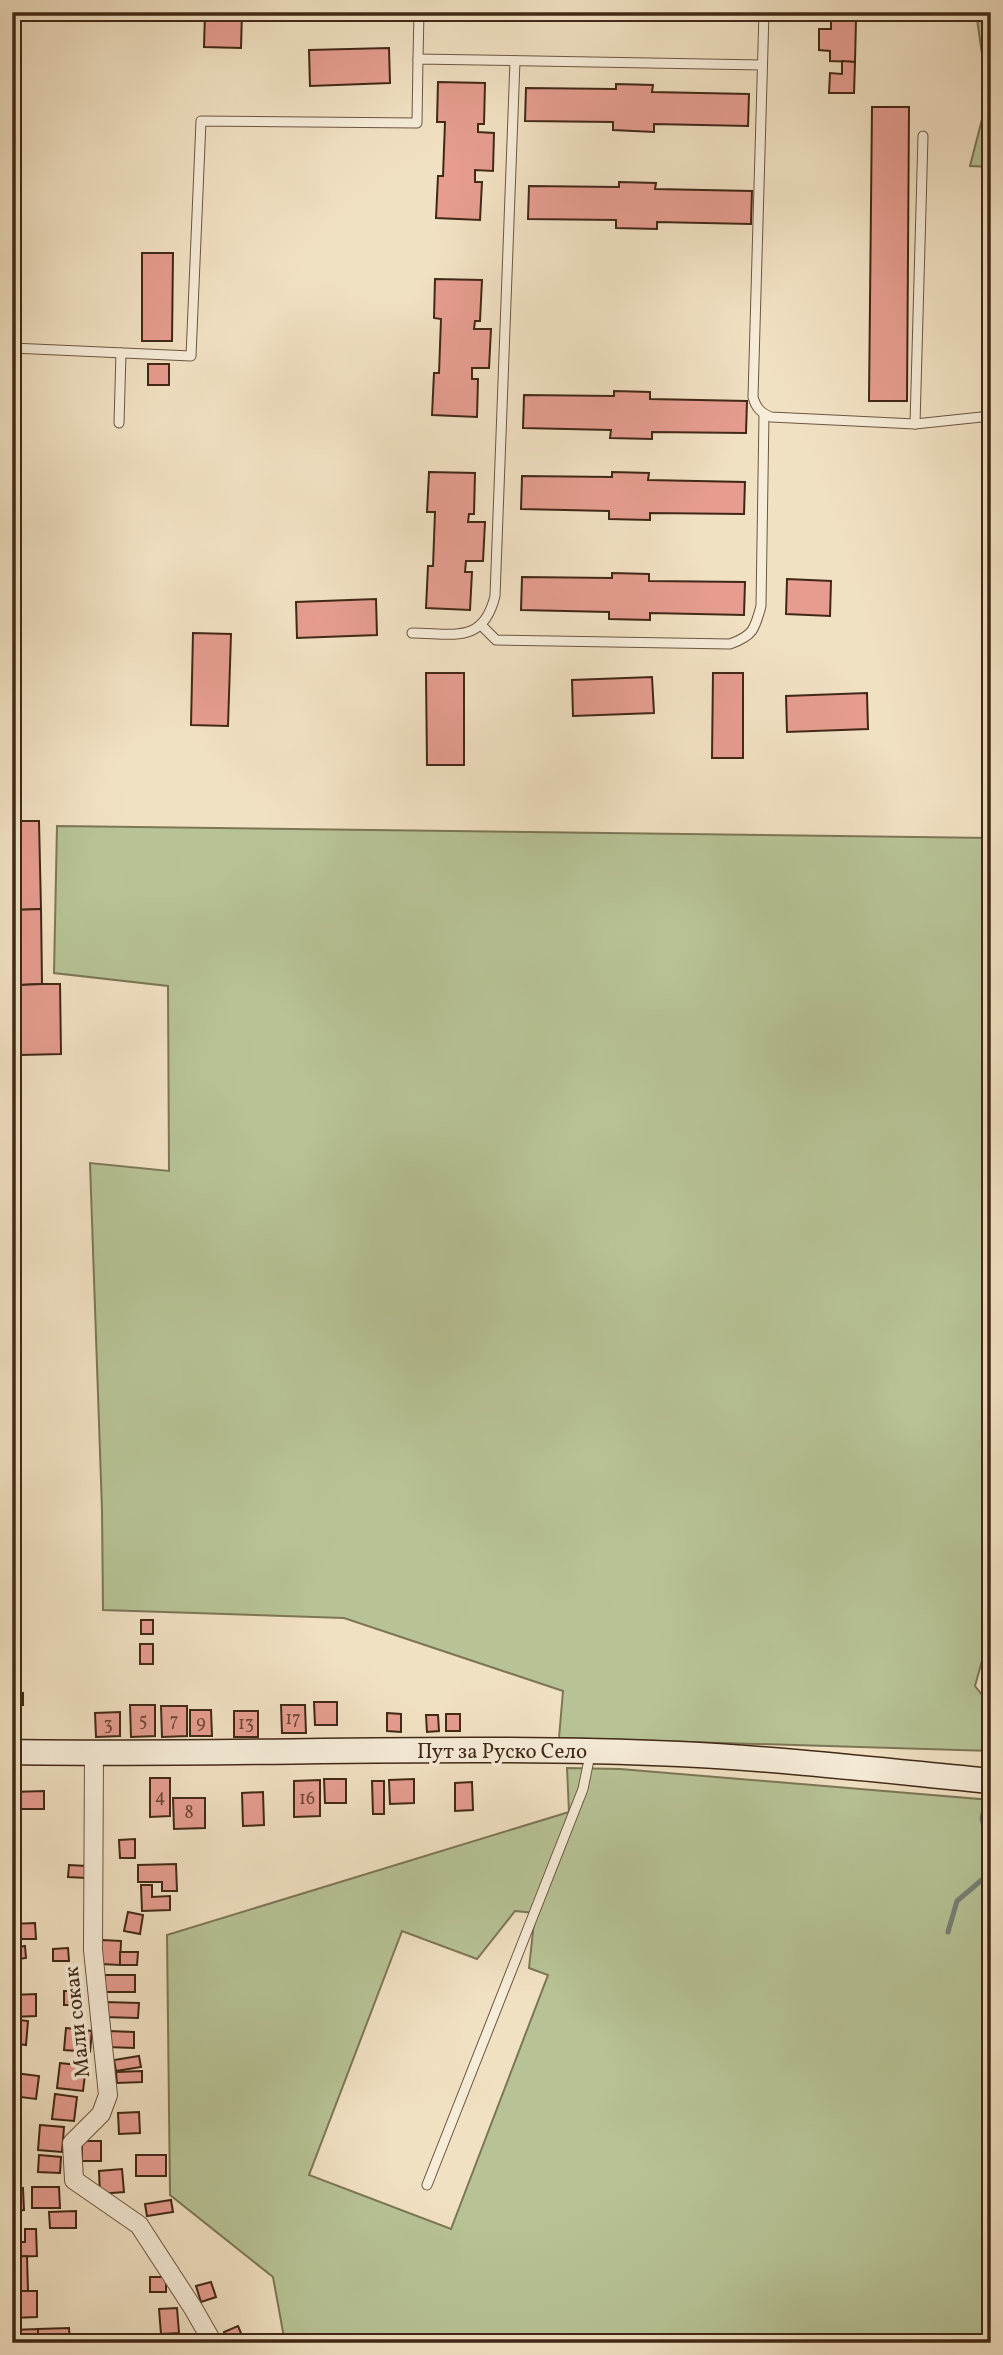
<svg xmlns="http://www.w3.org/2000/svg" width="1003" height="2355" font-family="Vollkorn,serif">
  <style>
    .green { fill: #b7c396; stroke: #7c7656; stroke-width: 2; fill-rule: evenodd }
    .lines { fill: none; stroke-linecap: round; stroke-linejoin: round }
    .stream { stroke: #778177; stroke-width: 5 }
    .building { fill: #e69d90; stroke: #412816; stroke-width: 2 }
    .lane-casing { stroke: #6d5641; stroke-width: 11 }
    .street-casing { stroke: #6d5641; stroke-width: 20 }
    .secondary-casing { stroke: #412816; stroke-width: 27 }
    .lane { stroke: #f6ecd8; stroke-width: 9 }
    .street { stroke: #f6ecd8; stroke-width: 18 }
    .secondary { stroke: #f6ecd8; stroke-width: 24 }
    .labels { text-anchor: middle; dominant-baseline: central; stroke-width: 7; stroke-linejoin: round; paint-order: stroke }
    .number-label { font-size: 18px; fill: #6a4534 }
    .street-label { font-size: 21px; fill: #412816; stroke: #f6ecd8 }
  </style>
  <rect width="100%" height="100%" fill="#f1e1c3"/>
  <filter id="stains"><feTurbulence type="fractalNoise" baseFrequency=".00286" numOctaves="4"/><feColorMatrix values="0 0 0 0 .2 0 0 0 0 .09 0 0 0 0 .02 0 0 0 .5 -.17"/></filter>
  <radialGradient id="worn" r=".72"><stop offset=".6" stop-color="#630" stop-opacity="0"/><stop offset="1" stop-color="#630" stop-opacity=".3"/></radialGradient>
  <!-- green -->
  <g class="green">
    <path d="M 976,12 L 991,12 L 991,167 L 970,166 L 988,96 Z"/>
    <path d="M 57,826 L 991,838 L 991,1628 L 975,1686 L 991,1706 L 991,1751 L 559,1738 L 563,1691 L 344,1618 L 103,1610 L 102,1510 L 90,1163 L 169,1171 L 168,986 L 54,973 Z"/>
    <path d="M 567,1768 L 620,1769 L 991,1800 L 991,2343 L 285,2343 L 273,2277 L 170,2195 L 167,1935 L 569,1812 ZM 515,1911 L 535,1913 L 529,1968 L 548,1975 L 451,2229 L 309,2175 L 402,1931 L 477,1959 Z"/>
  </g>
  <g class="lines">
    <!-- stream -->
    <g class="stream">
      <path d="M 987,1797 L 982,1818 L 991,1862"/>
      <path d="M 948,1932 L 957,1901 L 991,1872"/>
    </g>
  </g>
  <!-- building -->
  <g class="building">
    <path d="M 205,12 L 242,12 L 241,48 L 204,47 Z"/>
    <path d="M 479,12 L 655,12 L 655,20 Z"/>
    <path d="M 843,12 L 881,12 L 881,21 L 843,20 Z"/>
    <path d="M 831,20 L 856,20 L 855,62 L 830,61 L 830,51 L 819,50 L 819,29 L 831,29 Z"/>
    <path d="M 389,48 L 390,83 L 310,86 L 309,50 Z"/>
    <path d="M 842,61 L 855,62 L 854,93 L 829,93 L 830,73 L 842,74 Z"/>
    <path d="M 438,82 L 485,83 L 484,124 L 478,124 L 478,132 L 494,133 L 493,171 L 475,170 L 475,182 L 482,182 L 480,220 L 436,218 L 438,176 L 443,176 L 445,122 L 437,122 Z"/>
    <path d="M 616,84 L 653,85 L 652,92 L 749,94 L 748,126 L 654,124 L 654,132 L 613,130 L 613,122 L 525,121 L 526,88 L 616,89 Z"/>
    <path d="M 872,107 L 909,107 L 907,401 L 869,401 Z"/>
    <path d="M 619,182 L 656,183 L 655,189 L 752,191 L 751,224 L 657,222 L 657,229 L 616,228 L 616,220 L 528,219 L 529,186 L 619,187 Z"/>
    <path d="M 142,253 L 173,253 L 172,341 L 142,341 Z"/>
    <path d="M 435,279 L 482,280 L 480,321 L 475,321 L 474,329 L 491,329 L 489,368 L 472,368 L 472,379 L 478,379 L 477,417 L 432,415 L 434,373 L 439,373 L 441,319 L 434,318 Z"/>
    <rect x="148" y="364" width="21" height="21"/>
    <path d="M 614,391 L 650,392 L 650,399 L 747,401 L 746,433 L 652,432 L 652,439 L 610,438 L 611,430 L 523,428 L 524,395 L 614,396 Z"/>
    <path d="M 429,472 L 475,473 L 474,514 L 469,514 L 468,522 L 485,522 L 483,561 L 466,561 L 465,572 L 472,572 L 470,610 L 426,608 L 428,566 L 433,566 L 435,512 L 427,512 Z"/>
    <path d="M 612,472 L 649,473 L 648,480 L 745,482 L 744,514 L 650,513 L 650,520 L 609,519 L 609,511 L 521,509 L 522,476 L 612,477 Z"/>
    <path d="M 612,573 L 649,574 L 649,581 L 745,582 L 744,615 L 650,613 L 650,620 L 609,619 L 609,612 L 521,610 L 522,577 L 612,578 Z"/>
    <path d="M 787,579 L 831,581 L 830,616 L 786,614 Z"/>
    <path d="M 376,599 L 377,635 L 297,638 L 296,602 Z"/>
    <path d="M 193,633 L 231,634 L 228,726 L 191,725 Z"/>
    <path d="M 426,673 L 464,673 L 464,765 L 427,765 Z"/>
    <path d="M 713,673 L 743,673 L 743,758 L 712,758 Z"/>
    <path d="M 652,677 L 654,713 L 573,716 L 572,680 Z"/>
    <path d="M 867,693 L 868,729 L 787,732 L 786,696 Z"/>
    <path d="M 12,821 L 39,821 L 41,909 L 18,910 L 17,850 L 12,850 Z"/>
    <path d="M 41,909 L 42,984 L 20,985 L 19,938 L 12,938 L 12,910 Z"/>
    <path d="M 42,984 L 60,984 L 61,1054 L 21,1055 L 20,985 Z"/>
    <rect x="141" y="1620" width="12" height="14"/>
    <rect x="140" y="1644" width="13" height="20"/>
    <rect x="12" y="1693" width="11" height="12"/>
    <path d="M 314,1702 L 337,1702 L 337,1725 L 315,1725 Z"/>
    <path d="M 130,1705 L 155,1705 L 155,1736 L 131,1737 Z"/>
    <path d="M 281,1705 L 305,1705 L 306,1733 L 282,1733 Z"/>
    <path d="M 161,1706 L 187,1706 L 187,1736 L 162,1737 Z"/>
    <path d="M 190,1710 L 211,1710 L 212,1736 L 190,1736 Z"/>
    <rect x="234" y="1711" width="24" height="26"/>
    <path d="M 120,1712 L 120,1736 L 96,1737 L 95,1713 Z"/>
    <path d="M 387,1713 L 401,1714 L 401,1732 L 387,1731 Z"/>
    <rect x="446" y="1714" width="14" height="17"/>
    <path d="M 426,1715 L 438,1715 L 439,1731 L 427,1732 Z"/>
    <path d="M 150,1778 L 170,1778 L 170,1816 L 150,1817 Z"/>
    <path d="M 324,1779 L 346,1779 L 346,1803 L 325,1803 Z"/>
    <path d="M 414,1779 L 414,1803 L 390,1804 L 389,1780 Z"/>
    <path d="M 320,1780 L 320,1816 L 294,1817 L 294,1781 Z"/>
    <path d="M 372,1781 L 384,1781 L 384,1814 L 373,1814 Z"/>
    <path d="M 472,1782 L 473,1810 L 455,1811 L 455,1783 Z"/>
    <path d="M 44,1791 L 44,1809 L 12,1809 L 12,1792 Z"/>
    <path d="M 263,1792 L 264,1825 L 243,1826 L 242,1793 Z"/>
    <path d="M 173,1798 L 205,1798 L 205,1828 L 174,1829 Z"/>
    <path d="M 135,1839 L 135,1858 L 120,1858 L 119,1840 Z"/>
    <path d="M 176,1864 L 177,1891 L 162,1891 L 162,1882 L 138,1882 L 138,1865 Z"/>
    <path d="M 69,1865 L 86,1866 L 86,1878 L 68,1877 Z"/>
    <path d="M 141,1885 L 152,1885 L 152,1897 L 170,1896 L 170,1910 L 142,1911 Z"/>
    <path d="M 128,1912 L 143,1915 L 140,1934 L 124,1931 Z"/>
    <path d="M 35,1923 L 36,1939 L 12,1939 L 12,1924 Z"/>
    <path d="M 102,1940 L 121,1941 L 120,1965 L 101,1964 Z"/>
    <path d="M 25,1946 L 26,1958 L 12,1960 L 12,1948 Z"/>
    <path d="M 68,1948 L 69,1961 L 53,1961 L 53,1949 Z"/>
    <path d="M 120,1952 L 138,1952 L 137,1965 L 120,1965 Z"/>
    <rect x="100" y="1975" width="35" height="17"/>
    <rect x="64" y="1991" width="12" height="14"/>
    <path d="M 36,1994 L 36,2016 L 13,2017 L 12,1995 Z"/>
    <path d="M 104,2002 L 139,2003 L 138,2018 L 103,2017 Z"/>
    <path d="M 12,2019 L 28,2021 L 26,2045 L 12,2043 Z"/>
    <path d="M 66,2028 L 92,2031 L 90,2052 L 64,2050 Z"/>
    <path d="M 108,2031 L 134,2032 L 134,2048 L 108,2047 Z"/>
    <path d="M 139,2056 L 141,2067 L 116,2071 L 114,2060 Z"/>
    <path d="M 60,2063 L 86,2066 L 83,2091 L 57,2088 Z"/>
    <path d="M 142,2071 L 142,2082 L 117,2083 L 116,2072 Z"/>
    <path d="M 15,2073 L 39,2076 L 36,2099 L 12,2096 Z"/>
    <path d="M 55,2094 L 77,2097 L 74,2121 L 52,2119 Z"/>
    <path d="M 139,2112 L 140,2133 L 119,2134 L 118,2113 Z"/>
    <path d="M 40,2125 L 64,2127 L 62,2152 L 38,2150 Z"/>
    <rect x="82" y="2141" width="19" height="20"/>
    <rect x="12" y="2148" width="8" height="28"/>
    <path d="M 39,2155 L 61,2157 L 60,2173 L 38,2172 Z"/>
    <rect x="136" y="2155" width="30" height="21"/>
    <path d="M 122,2169 L 124,2192 L 100,2194 L 99,2171 Z"/>
    <path d="M 32,2187 L 59,2187 L 60,2208 L 32,2208 Z"/>
    <path d="M 23,2188 L 24,2210 L 12,2211 L 12,2189 Z"/>
    <path d="M 171,2200 L 173,2212 L 147,2216 L 145,2204 Z"/>
    <path d="M 76,2211 L 76,2228 L 50,2228 L 49,2212 Z"/>
    <path d="M 25,2229 L 36,2229 L 37,2256 L 12,2257 L 12,2242 L 25,2242 Z"/>
    <path d="M 27,2256 L 28,2291 L 12,2291 L 12,2257 Z"/>
    <rect x="150" y="2277" width="16" height="15"/>
    <path d="M 211,2282 L 216,2297 L 201,2302 L 196,2286 Z"/>
    <path d="M 12,2291 L 37,2291 L 37,2317 L 12,2318 Z"/>
    <path d="M 177,2308 L 179,2333 L 161,2334 L 159,2309 Z"/>
    <path d="M 238,2326 L 245,2343 L 229,2343 L 224,2332 Z"/>
    <path d="M 69,2328 L 70,2343 L 38,2343 L 38,2329 Z"/>
    <path d="M 38,2329 L 38,2343 L 12,2343 L 12,2330 Z"/>
  </g>
  <g class="lines">
    <defs>
      <g id="lane">
        <path d="M 764,12 L 753,397 C 756,408 761,413 771,417 L 915,424 L 991,416"/>
        <path d="M 418,59 L 419,12"/>
        <path d="M 12,348 L 191,356 L 201,121 L 417,123 L 418,59 L 762,65"/>
        <path d="M 119,423 L 121,353"/>
        <path d="M 915,424 L 923,136"/>
        <path d="M 482,626 L 496,640 L 730,644 C 753,636 755,629 761,606 L 764,414"/>
        <path d="M 412,633 C 453,633 483,645 495,596 L 515,61"/>
        <path d="M 427,2185 L 583,1789 L 590,1755"/>
      </g>
      <path id="street" d="M 94,1752 L 93,1950 L 108,2095 L 101,2114 L 72,2143 L 74,2180 L 139,2225 L 193,2308 L 213,2343"/>
      <path id="secondary" d="M 12,1752 C 234,1756 457,1744 679,1754 C 784,1759 887,1771 991,1781"/>
    </defs>
    <!-- lane casing -->
    <use href="#lane" class="lane-casing"/>
    <!-- street casing -->
    <use href="#street" class="street-casing"/>
    <!-- secondary casing -->
    <use href="#secondary" class="secondary-casing"/>
    <!-- lane -->
    <use href="#lane" class="lane"/>
    <!-- street -->
    <use href="#street" class="street"/>
    <!-- secondary -->
    <use href="#secondary" class="secondary"/>
  </g>
  <g class="labels">
    <!-- number labels -->
    <g class="number-label">
      <text x="293" y="1719">17</text>
      <text x="143" y="1721">5</text>
      <text x="174" y="1721">7</text>
      <text x="201" y="1723">9</text>
      <text x="246" y="1724">13</text>
      <text x="108" y="1725">3</text>
      <text x="160" y="1797">4</text>
      <text x="307" y="1799">16</text>
      <text x="189" y="1813">8</text>
    </g>
    <!-- street labels -->
    <g class="street-label">
      <text x="502" y="1752">Пут за Руско Село</text>
      <text transform="translate(78 2022) rotate(-96)">Мали сокак</text>
    </g>
  </g>
  <!-- margin -->
  <rect width="1003" height="2355" fill="none" stroke="#f1e1c3" stroke-width="42"/>
  <rect x="14" y="14" width="975" height="2327" fill="none" stroke="#412816" stroke-width="3.5"/>
  <rect x="21" y="21" width="961" height="2313" fill="none" stroke="#412816" stroke-width="2"/>
  <rect width="100%" height="100%" filter="url(#stains)"/>
  <rect width="100%" height="100%" fill="url(#worn)"/>
</svg>
